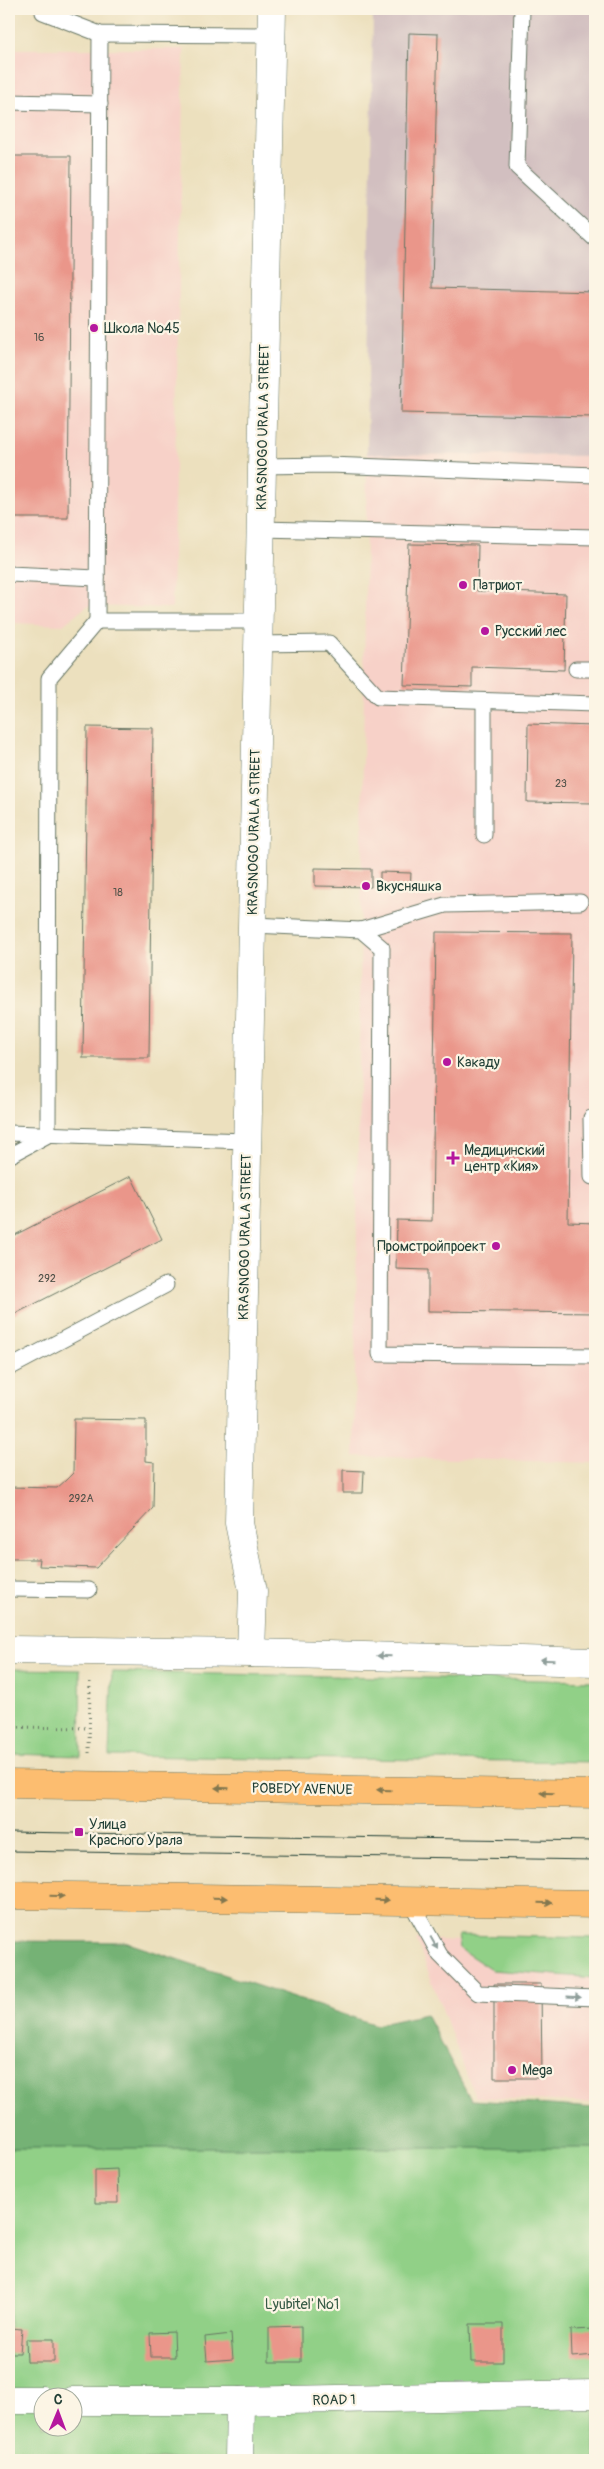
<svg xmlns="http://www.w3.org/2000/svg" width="604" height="2469" font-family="Pangolin,sans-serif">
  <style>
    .built { fill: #f7d1c8 }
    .industrial { fill: #d2bfc0 }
    .green { fill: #91d087; stroke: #58865e; fill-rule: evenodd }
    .forest { fill: #74b274; stroke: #4a7854 }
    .building { fill: #ea968a }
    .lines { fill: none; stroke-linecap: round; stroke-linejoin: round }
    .service-casing { stroke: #677664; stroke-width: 17 }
    .minor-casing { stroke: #677664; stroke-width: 29 }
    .primary-casing { stroke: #677664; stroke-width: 29 }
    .path { stroke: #677664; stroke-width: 3; stroke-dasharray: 1 4; stroke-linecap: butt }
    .service { stroke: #fff; stroke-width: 15 }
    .minor { stroke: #fff; stroke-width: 28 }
    .primary { stroke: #fcbd6f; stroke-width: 28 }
    .tram { stroke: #1f3d34; stroke-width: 1 }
    .oneway { fill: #8f9e9a }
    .oneway2 { fill: #82774f }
    .poi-dot { fill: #b5179e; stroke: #fcf5e5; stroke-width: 2 }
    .labels { text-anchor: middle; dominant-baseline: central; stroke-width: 4.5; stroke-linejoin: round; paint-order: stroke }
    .number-label { font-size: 11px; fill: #52534a }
    .poi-label { font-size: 14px; fill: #1f3d34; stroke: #fcf5e5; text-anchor: start }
    .street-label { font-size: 14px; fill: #1f3d34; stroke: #fcf5e5 }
    .park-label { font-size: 14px; fill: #365a45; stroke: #fcf5e5 }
  </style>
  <rect width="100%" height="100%" fill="#fcf5e5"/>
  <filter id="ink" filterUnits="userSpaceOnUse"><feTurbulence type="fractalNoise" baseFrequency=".02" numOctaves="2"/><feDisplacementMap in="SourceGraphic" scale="10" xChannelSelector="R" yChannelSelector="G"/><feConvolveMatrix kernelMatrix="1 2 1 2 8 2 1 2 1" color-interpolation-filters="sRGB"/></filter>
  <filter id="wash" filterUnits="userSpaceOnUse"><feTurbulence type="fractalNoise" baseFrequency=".0096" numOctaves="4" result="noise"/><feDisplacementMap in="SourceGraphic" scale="20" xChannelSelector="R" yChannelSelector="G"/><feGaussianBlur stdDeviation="1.12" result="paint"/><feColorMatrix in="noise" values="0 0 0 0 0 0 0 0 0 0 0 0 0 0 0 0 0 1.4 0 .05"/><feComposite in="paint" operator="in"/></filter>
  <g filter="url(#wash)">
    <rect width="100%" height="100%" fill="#ece0be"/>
    <!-- built -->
    <g class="built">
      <path d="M 9,49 L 184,49 L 172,608 L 87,606 L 63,625 L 9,623 Z"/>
      <path d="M 367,454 L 595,456 L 595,1463 L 354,1456 Z"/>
      <path d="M 416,1939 L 595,1947 L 595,2103 L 475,2097 Z"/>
    </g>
    <!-- industrial -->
    <path class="industrial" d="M 373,9 L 595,9 L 595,456 L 367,454 Z"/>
    <!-- green -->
    <g class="green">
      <path d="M 9,1669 L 80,1670 L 81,1756 L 9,1754 Z"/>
      <path d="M 112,1672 L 595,1681 L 595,1762 L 109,1756 Z"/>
      <path d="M 458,1935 L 595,1938 L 595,1978 L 492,1970 L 460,1949 Z"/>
      <path d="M 9,2148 L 595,2148 L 595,2460 L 9,2460 ZM 42,2396 L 72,2396 L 72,2426 L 42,2426 Z"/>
    </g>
    <!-- forest -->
    <path class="forest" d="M 9,1941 L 125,1942 L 376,2025 L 426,2014 L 471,2100 L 595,2108 L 595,2148 L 9,2148 Z"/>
    <g id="blocks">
      <!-- building -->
      <g class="building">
        <path d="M 409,33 L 438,34 L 432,288 L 595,292 L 594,417 L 401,413 Z"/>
        <path d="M 9,156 L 71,156 L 68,518 L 9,518 Z"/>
        <path d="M 409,544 L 478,545 L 477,591 L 566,594 L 564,670 L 472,667 L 472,687 L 404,685 Z"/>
        <path d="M 528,724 L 595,726 L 595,803 L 527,802 Z"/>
        <path d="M 87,727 L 153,728 L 149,1058 L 83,1058 Z"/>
        <path d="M 315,868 L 371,869 L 371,887 L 315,886 Z"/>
        <path d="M 380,872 L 411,873 L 410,889 L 380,888 Z"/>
        <path d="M 436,932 L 572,933 L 568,1222 L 595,1223 L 595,1313 L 428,1311 L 428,1270 L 396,1269 L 397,1220 L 432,1221 Z"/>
        <path d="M 131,1176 L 162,1239 L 9,1317 L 9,1238 Z"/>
        <path d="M 74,1419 L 146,1420 L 146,1461 L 154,1462 L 153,1508 L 96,1568 L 39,1566 L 40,1559 L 9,1559 L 9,1487 L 57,1488 L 66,1480 L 73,1473 Z"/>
        <path d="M 343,1470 L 364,1471 L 363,1493 L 343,1493 Z"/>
        <path d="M 494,1984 L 541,1984 L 542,2078 L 494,2078 Z"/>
        <path d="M 117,2169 L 118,2203 L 95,2203 L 95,2170 Z"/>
        <path d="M 470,2324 L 503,2324 L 503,2362 L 471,2362 Z"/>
        <path d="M 301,2326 L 301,2362 L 269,2362 L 269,2327 Z"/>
        <path d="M 9,2328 L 22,2329 L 20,2353 L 9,2353 Z"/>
        <path d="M 595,2329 L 595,2355 L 572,2357 L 571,2330 Z"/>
        <path d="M 174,2332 L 175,2357 L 151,2357 L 150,2333 Z"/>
        <path d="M 231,2334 L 233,2359 L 207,2361 L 205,2337 Z"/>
        <path d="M 26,2339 L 54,2339 L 54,2362 L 27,2362 Z"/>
      </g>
    </g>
  </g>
  <g filter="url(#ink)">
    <use href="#blocks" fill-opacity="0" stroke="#677664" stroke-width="1"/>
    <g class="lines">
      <defs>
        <g id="service">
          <path d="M 43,9 L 43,12 L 100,34 L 271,35"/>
          <path d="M 522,9 L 517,167 L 595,239"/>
          <path d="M 9,102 L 100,104"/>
          <path d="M 262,466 L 329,465 L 595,475"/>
          <path d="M 261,529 L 595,537"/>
          <path d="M 9,574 L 97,578"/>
          <path d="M 97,621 L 100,34"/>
          <path d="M 258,644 L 329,643 L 378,697 L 595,704"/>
          <path d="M 576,669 L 595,669"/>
          <path d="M 484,701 L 484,835"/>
          <path d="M 253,925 L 361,930 L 382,948 L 380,1354 L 595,1356"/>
          <path d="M 361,930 L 445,905 L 580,902"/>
          <path d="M 591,1118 L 592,1177 L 595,1177"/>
          <path d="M 9,1133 L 246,1141"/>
          <path d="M 9,1156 L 48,1135 L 49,678 L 97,621 L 259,621"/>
          <path d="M 9,1368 L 166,1285"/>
          <path d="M 9,1589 L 89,1590"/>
          <path d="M 410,1901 L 440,1955 L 478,1993 L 595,1998"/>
        </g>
        <g id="minor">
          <path d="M 9,1650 L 251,1653 L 595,1662"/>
          <path d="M 251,1653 L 253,1591 L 239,1523 L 272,9"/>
          <path d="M 9,2400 L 42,2400"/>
          <path d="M 72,2401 L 240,2401 L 595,2394"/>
          <path d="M 239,2460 L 240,2401"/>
        </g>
        <g id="primary">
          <path d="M 9,1784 L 595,1794"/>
          <path d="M 9,1895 L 595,1904"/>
        </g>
      </defs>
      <!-- service casing -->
      <use href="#service" class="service-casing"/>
      <!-- minor casing -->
      <use href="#minor" class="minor-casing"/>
      <!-- primary casing -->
      <use href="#primary" class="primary-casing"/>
      <!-- path -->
      <g class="path">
        <path d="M 9,1727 L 89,1728"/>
        <path d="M 89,1753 L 90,1682"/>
      </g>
      <!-- service -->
      <use href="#service" class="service"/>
      <!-- minor -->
      <use href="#minor" class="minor"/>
      <!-- primary -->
      <use href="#primary" class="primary"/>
      <!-- tram -->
      <g class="tram">
        <path d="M 9,1832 L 595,1841"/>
        <path d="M 9,1851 L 595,1860"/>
      </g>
    </g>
    <!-- one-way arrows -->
    <defs><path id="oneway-solid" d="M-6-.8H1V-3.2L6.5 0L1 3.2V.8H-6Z" transform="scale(1.25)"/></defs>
    <g class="oneway">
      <use href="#oneway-solid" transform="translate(384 1656) rotate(-179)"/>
      <use href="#oneway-solid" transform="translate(547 1660) rotate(-179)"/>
      <use href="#oneway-solid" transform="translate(434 1943) rotate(61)"/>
      <use href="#oneway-solid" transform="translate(574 1997) rotate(3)"/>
    </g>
    <g class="oneway2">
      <use href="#oneway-solid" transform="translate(222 1788) rotate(-179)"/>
      <use href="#oneway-solid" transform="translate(384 1790) rotate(-179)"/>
      <use href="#oneway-solid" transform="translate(547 1793) rotate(-179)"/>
      <use href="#oneway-solid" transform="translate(57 1896) rotate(1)"/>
      <use href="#oneway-solid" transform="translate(220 1898) rotate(1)"/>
      <use href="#oneway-solid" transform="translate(382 1900) rotate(1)"/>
      <use href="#oneway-solid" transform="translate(545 1903) rotate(1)"/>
    </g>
  </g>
  <!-- markers -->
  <g class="poi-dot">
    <circle cx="94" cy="328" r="5"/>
    <circle cx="463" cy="585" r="5"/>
    <circle cx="485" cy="631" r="5"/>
    <circle cx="366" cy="886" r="5"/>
    <circle cx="447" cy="1062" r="5"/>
    <path d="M450.5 1150.5h5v5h5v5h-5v5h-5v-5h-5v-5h5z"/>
    <circle cx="496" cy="1246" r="5"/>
    <rect x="74" y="1827" width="10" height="10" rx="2.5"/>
    <circle cx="512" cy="2070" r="5"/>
  </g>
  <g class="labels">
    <!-- number labels -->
    <g class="number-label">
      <text x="39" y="337">16</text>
      <text x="561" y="783">23</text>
      <text x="118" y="892">18</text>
      <text x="47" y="1278">292</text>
      <text x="81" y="1498">292А</text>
    </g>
    <!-- poi labels -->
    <g class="poi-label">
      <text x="104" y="328">Школа №45</text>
      <text x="473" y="585">Патриот</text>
      <text x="495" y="631">Русский лес</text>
      <text x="376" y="886">Вкусняшка</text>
      <text x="457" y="1062">Какаду</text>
      <text x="464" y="1150">Медицинский<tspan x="464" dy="16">центр «Кия»</tspan></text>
      <text x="486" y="1246" text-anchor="end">Промстройпроект</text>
      <text x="89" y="1824">Улица<tspan x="89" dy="16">Красного Урала</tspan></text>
      <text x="522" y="2070">Mega</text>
    </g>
    <!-- street labels -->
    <g class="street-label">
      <text transform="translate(263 427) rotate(-89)">KRASNOGO URALA STREET</text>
      <text transform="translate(254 832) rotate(-89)">KRASNOGO URALA STREET</text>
      <text transform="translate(245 1237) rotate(-89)">KRASNOGO URALA STREET</text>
      <text transform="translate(302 1789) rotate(1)">POBEDY AVENUE</text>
      <text transform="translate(334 2400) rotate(-1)">ROAD 1</text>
    </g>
    <!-- park labels -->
    <g class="park-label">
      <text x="302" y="2304">Lyubitel' №1</text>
    </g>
  </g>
  <!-- margin -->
  <rect width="604" height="2469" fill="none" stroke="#fcf5e5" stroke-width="30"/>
  <!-- north arrow -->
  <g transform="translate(58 2412) rotate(1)"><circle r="24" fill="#fcf5e5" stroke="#a4ab9e"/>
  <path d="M0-4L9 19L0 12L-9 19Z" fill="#b5179e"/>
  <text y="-8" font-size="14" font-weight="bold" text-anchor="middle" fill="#1f3d34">С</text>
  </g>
</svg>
